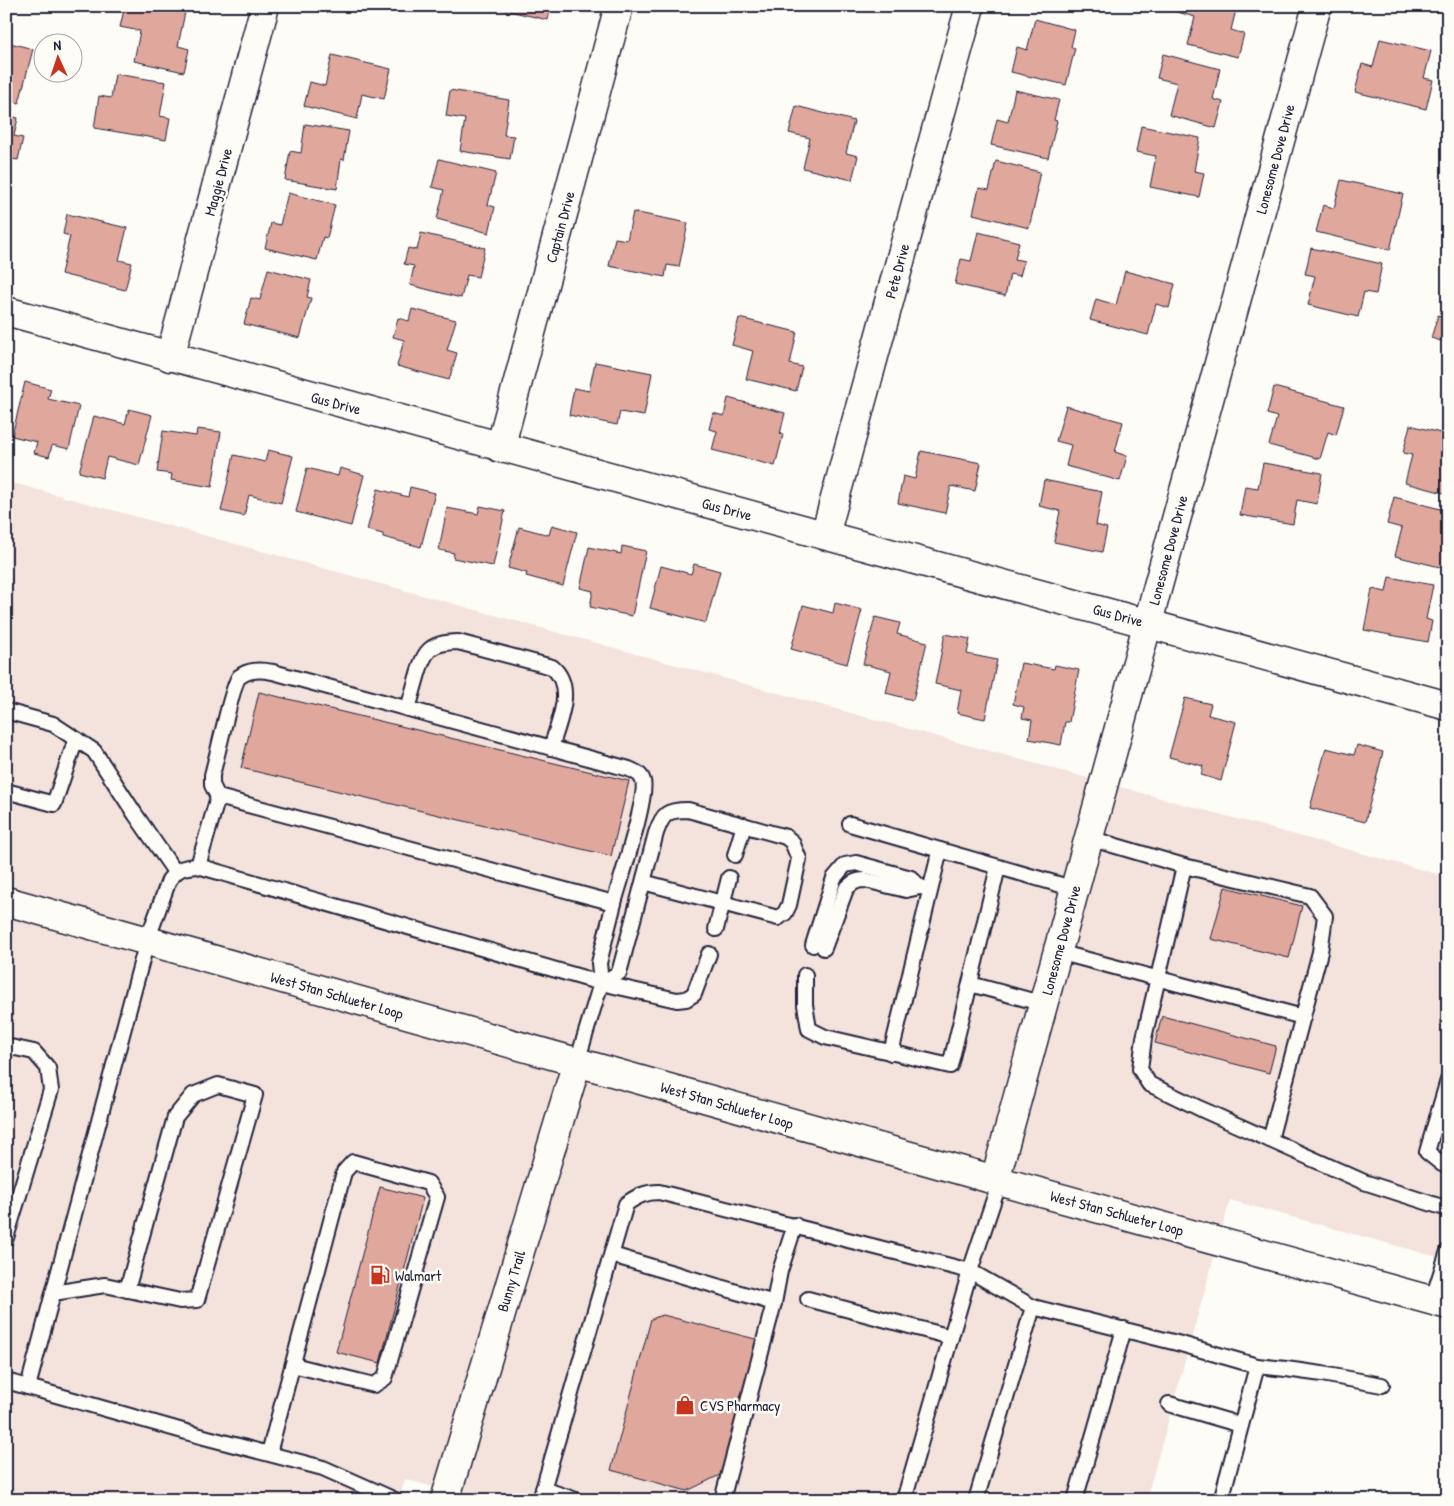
<svg xmlns="http://www.w3.org/2000/svg" width="1454" height="1506" font-family="'Patrick Hand',sans-serif">
  <style>
    .built { fill: #f4e2dc }
    .building { fill: #e0a79d; stroke: #22223b }
    .lines { fill: none; stroke-linecap: round; stroke-linejoin: round }
    .lane-casing { stroke: #22223b; stroke-width: 18 }
    .street-casing { stroke: #22223b; stroke-width: 31 }
    .secondary-casing { stroke: #22223b; stroke-width: 31 }
    .lane { stroke: #fdfcf7; stroke-width: 14 }
    .street { stroke: #fdfcf7; stroke-width: 28 }
    .secondary { stroke: #fdfcf7; stroke-width: 28 }
    .labels { text-anchor: middle; dominant-baseline: central; stroke-width: 5; stroke-linejoin: round; paint-order: stroke }
    .street-label { font-size: 15px; fill: #22223b; stroke: #fdfcf7 }
    .poi-label { font-size: 15px; fill: #22223b; stroke: #fdfcf7; text-anchor: start }
  </style>
  <rect width="100%" height="100%" fill="#fdfcf7"/>
  <filter id="ink" filterUnits="userSpaceOnUse"><feTurbulence type="fractalNoise" baseFrequency=".02" numOctaves="2"/><feDisplacementMap in="SourceGraphic" scale="10" xChannelSelector="R" yChannelSelector="G"/><feConvolveMatrix kernelMatrix="1 2 1 2 8 2 1 2 1" color-interpolation-filters="sRGB"/></filter>
  <g filter="url(#ink)">
    <!-- built -->
    <path class="built" d="M 6,481 L 1448,877 L 1448,1260 L 1230,1200 L 1146,1500 L 480,1500 L 405,1479 L 399,1500 L 6,1500 Z"/>
    <!-- building -->
    <g class="building">
      <path d="M 125,6 L 157,6 L 185,12 L 178,46 L 189,49 L 184,72 L 134,61 L 140,31 L 120,27 Z"/>
      <path d="M 492,6 L 551,6 L 548,20 L 492,7 Z"/>
      <path d="M 1175,6 L 1237,6 L 1231,30 L 1244,34 L 1238,57 L 1188,45 L 1195,17 L 1174,11 Z"/>
      <path d="M 1035,19 L 1075,30 L 1071,47 L 1075,48 L 1066,85 L 1011,72 L 1017,47 L 1027,50 Z"/>
      <path d="M 1380,39 L 1431,51 L 1424,78 L 1433,80 L 1426,109 L 1355,92 L 1362,64 L 1373,67 Z"/>
      <path d="M 6,42 L 33,49 L 19,103 L 6,99 Z"/>
      <path d="M 1163,54 L 1220,69 L 1213,99 L 1223,102 L 1216,128 L 1169,115 L 1177,83 L 1157,78 Z"/>
      <path d="M 332,55 L 391,69 L 384,99 L 362,94 L 357,119 L 304,106 L 310,82 L 325,86 Z"/>
      <path d="M 115,74 L 166,82 L 160,116 L 170,118 L 166,140 L 94,128 L 99,96 L 111,98 Z"/>
      <path d="M 450,90 L 509,100 L 504,135 L 514,136 L 510,159 L 460,151 L 465,119 L 446,116 Z"/>
      <path d="M 1015,90 L 1059,100 L 1054,120 L 1057,121 L 1048,158 L 991,145 L 997,119 L 1008,122 Z"/>
      <path d="M 796,106 L 854,121 L 846,153 L 858,156 L 852,180 L 803,168 L 810,138 L 789,133 Z"/>
      <path d="M 6,115 L 18,118 L 14,136 L 23,138 L 18,160 L 6,158 Z"/>
      <path d="M 305,124 L 349,131 L 344,160 L 341,159 L 337,189 L 285,180 L 290,151 L 301,153 Z"/>
      <path d="M 1141,126 L 1200,138 L 1194,171 L 1204,173 L 1199,197 L 1150,187 L 1156,156 L 1136,152 Z"/>
      <path d="M 439,159 L 496,173 L 488,205 L 495,207 L 489,233 L 437,219 L 444,190 L 432,187 Z"/>
      <path d="M 996,161 L 1040,172 L 1036,190 L 1038,190 L 1029,228 L 973,214 L 979,188 L 989,190 Z"/>
      <path d="M 1341,180 L 1403,194 L 1390,250 L 1316,232 L 1323,205 L 1334,208 Z"/>
      <path d="M 288,193 L 335,205 L 327,238 L 323,237 L 317,260 L 265,248 L 271,223 L 280,225 Z"/>
      <path d="M 633,212 L 688,223 L 679,267 L 667,265 L 665,277 L 609,266 L 615,238 L 627,240 Z"/>
      <path d="M 67,214 L 127,228 L 119,260 L 132,263 L 125,290 L 61,274 L 70,236 L 63,234 Z"/>
      <path d="M 978,232 L 1019,242 L 1015,259 L 1024,261 L 1020,276 L 1010,274 L 1005,296 L 955,284 L 961,259 L 971,261 Z"/>
      <path d="M 421,233 L 485,248 L 478,277 L 467,275 L 461,298 L 410,285 L 414,266 L 404,264 L 408,248 L 417,250 Z"/>
      <path d="M 1311,248 L 1382,264 L 1376,294 L 1364,292 L 1358,317 L 1308,305 L 1315,276 L 1305,274 Z"/>
      <path d="M 268,269 L 311,280 L 307,297 L 311,298 L 300,338 L 244,324 L 251,298 L 260,300 Z"/>
      <path d="M 1125,271 L 1175,284 L 1169,308 L 1156,304 L 1148,335 L 1090,320 L 1096,299 L 1116,305 Z"/>
      <path d="M 412,309 L 456,320 L 447,350 L 457,353 L 449,380 L 397,366 L 404,340 L 393,337 L 398,318 L 409,321 Z"/>
      <path d="M 1438,315 L 1447,318 L 1448,316 L 1448,343 L 1431,338 Z"/>
      <path d="M 739,318 L 797,332 L 790,364 L 802,367 L 796,391 L 746,379 L 753,351 L 732,345 Z"/>
      <path d="M 595,362 L 652,373 L 644,416 L 620,412 L 617,425 L 569,415 L 574,388 L 589,391 Z"/>
      <path d="M 25,382 L 51,389 L 48,399 L 79,406 L 69,449 L 52,445 L 49,457 L 34,453 L 37,442 L 12,436 Z"/>
      <path d="M 1274,387 L 1344,406 L 1336,435 L 1328,432 L 1320,459 L 1269,445 L 1277,417 L 1267,414 Z"/>
      <path d="M 728,398 L 785,413 L 780,434 L 783,435 L 775,466 L 712,450 L 717,431 L 709,429 L 713,413 L 724,416 Z"/>
      <path d="M 1066,406 L 1123,422 L 1115,452 L 1127,456 L 1120,481 L 1066,466 L 1071,445 L 1056,441 Z"/>
      <path d="M 129,409 L 152,415 L 139,465 L 107,457 L 102,478 L 79,472 L 94,416 L 125,424 Z"/>
      <path d="M 1410,425 L 1448,435 L 1448,494 L 1405,483 L 1412,455 L 1403,453 Z"/>
      <path d="M 197,429 L 221,432 L 212,487 L 171,480 L 172,474 L 157,472 L 163,431 L 196,436 Z"/>
      <path d="M 268,450 L 293,456 L 281,503 L 249,495 L 244,516 L 221,511 L 234,455 L 265,462 Z"/>
      <path d="M 921,451 L 981,463 L 975,491 L 951,486 L 945,513 L 898,503 L 903,476 L 915,479 Z"/>
      <path d="M 1263,463 L 1322,473 L 1317,504 L 1297,500 L 1293,524 L 1240,515 L 1245,486 L 1258,488 Z"/>
      <path d="M 307,468 L 338,476 L 340,468 L 364,475 L 351,526 L 296,512 Z"/>
      <path d="M 1044,480 L 1102,492 L 1096,525 L 1107,528 L 1102,552 L 1054,542 L 1060,511 L 1039,506 Z"/>
      <path d="M 410,487 L 435,493 L 421,547 L 383,537 L 383,534 L 367,530 L 378,489 L 408,497 Z"/>
      <path d="M 1394,497 L 1448,511 L 1448,555 L 1444,568 L 1395,556 L 1402,528 L 1387,524 Z"/>
      <path d="M 480,506 L 505,511 L 493,566 L 453,558 L 454,553 L 439,550 L 447,508 L 478,514 Z"/>
      <path d="M 552,525 L 577,532 L 563,586 L 526,576 L 527,573 L 508,568 L 519,527 L 549,535 Z"/>
      <path d="M 622,546 L 646,551 L 632,616 L 590,607 L 593,591 L 580,588 L 589,547 L 621,554 Z"/>
      <path d="M 694,564 L 720,571 L 706,623 L 650,608 L 661,566 L 691,574 Z"/>
      <path d="M 1389,577 L 1433,585 L 1426,619 L 1432,621 L 1428,642 L 1364,630 L 1372,589 L 1386,592 Z"/>
      <path d="M 835,603 L 862,610 L 847,664 L 791,649 L 803,605 L 833,613 Z"/>
      <path d="M 875,617 L 900,623 L 897,634 L 927,642 L 913,700 L 886,693 L 891,671 L 863,664 Z"/>
      <path d="M 945,634 L 970,639 L 967,654 L 997,660 L 985,719 L 957,713 L 961,690 L 935,684 Z"/>
      <path d="M 1021,663 L 1054,669 L 1055,665 L 1079,670 L 1069,722 L 1065,722 L 1061,745 L 1029,739 L 1032,720 L 1022,718 L 1024,707 L 1013,704 Z"/>
      <path d="M 259,692 L 629,781 L 611,856 L 241,768 Z"/>
      <path d="M 1185,698 L 1211,704 L 1208,715 L 1236,722 L 1221,781 L 1201,775 L 1203,766 L 1169,757 Z"/>
      <path d="M 1357,745 L 1383,752 L 1365,822 L 1310,808 L 1326,748 L 1354,755 Z"/>
      <path d="M 1225,887 L 1302,906 L 1289,958 L 1211,939 Z"/>
      <path d="M 1162,1016 L 1276,1046 L 1269,1073 L 1155,1043 Z"/>
      <path d="M 380,1187 L 423,1198 L 380,1363 L 336,1352 Z"/>
      <path d="M 663,1315 L 759,1340 L 724,1473 L 687,1491 L 611,1470 L 651,1319 Z"/>
    </g>
    <g class="lines">
      <defs>
        <g id="lane">
          <path d="M 408,709 C 411,698 414,688 417,677 C 424,652 429,642 458,642 L 552,667 C 576,687 558,723 551,748"/>
          <path d="M 6,711 L 53,724 L 94,751 L 135,814 L 175,872"/>
          <path d="M 6,791 L 54,804 L 76,739"/>
          <path d="M 218,797 L 212,785 L 212,775 C 216,761 233,683 239,677 C 249,669 261,670 273,672 L 629,769 C 636,772 641,774 643,781 C 648,797 620,881 614,903"/>
          <path d="M 850,824 L 1075,889"/>
          <path d="M 1089,838 L 1184,866 L 1144,1038 L 1140,1069 L 1149,1084 L 1201,1109 L 1364,1182 L 1448,1209"/>
          <path d="M 735,855 L 744,825"/>
          <path d="M 198,866 L 218,797 L 614,903 L 599,963 L 601,983"/>
          <path d="M 1184,866 L 1310,896 L 1325,916 L 1320,952 L 1270,1140"/>
          <path d="M 716,929 L 729,878"/>
          <path d="M 813,945 L 834,878 L 845,865 L 856,863 L 911,878 L 920,887 L 930,889"/>
          <path d="M 824,948 L 846,889 C 852,883 856,880 865,880 L 906,890 L 920,887"/>
          <path d="M 1058,952 L 1303,1017"/>
          <path d="M 805,975 L 805,1005 L 809,1029 L 825,1037 L 950,1066 L 998,867"/>
          <path d="M 601,983 L 619,973 L 656,833 C 663,813 667,810 688,810 L 786,837 L 792,842 L 799,859 L 789,905 L 785,913 L 778,918 L 643,882"/>
          <path d="M 601,983 L 677,1000 L 686,999 L 694,994 L 709,954"/>
          <path d="M 970,984 L 1044,1004"/>
          <path d="M 6,1046 L 34,1052 L 48,1068 L 51,1090 L 6,1238"/>
          <path d="M 891,1053 L 940,850"/>
          <path d="M 1448,1080 L 1427,1152 L 1442,1164 L 1448,1166"/>
          <path d="M 612,1255 L 774,1303"/>
          <path d="M 53,1293 L 105,1285 L 180,1301 L 197,1300 L 255,1095 L 218,1085 L 193,1095 L 175,1117 L 127,1290"/>
          <path d="M 808,1299 L 951,1337"/>
          <path d="M 1432,1301 L 1448,1251"/>
          <path d="M 1033,1307 L 1181,1344 L 1257,1366 L 1286,1369 L 1322,1374 L 1382,1385"/>
          <path d="M 6,1381 L 28,1387"/>
          <path d="M 1169,1404 L 1241,1425"/>
          <path d="M 269,1453 L 344,1172 L 353,1162 L 428,1183 L 437,1197 L 385,1378 L 374,1385 L 293,1365"/>
          <path d="M 543,1489 L 576,1500"/>
          <path d="M 395,1500 L 323,1468 L 204,1437 L 28,1387 L 147,941 L 169,880 C 178,868 183,867 198,866 L 601,983 L 577,1062"/>
          <path d="M 540,1500 L 626,1204 C 637,1196 646,1192 659,1192 L 970,1271 L 1000,1181"/>
          <path d="M 722,1500 L 774,1303 L 780,1271 L 795,1225"/>
          <path d="M 904,1500 L 970,1271 L 1033,1307 L 976,1500"/>
          <path d="M 1075,1500 L 1124,1329"/>
          <path d="M 1221,1500 L 1257,1366"/>
        </g>
        <g id="street">
          <path d="M 6,311 C 486,446 968,573 1448,706"/>
          <path d="M 170,357 L 265,6"/>
          <path d="M 500,448 L 619,6"/>
          <path d="M 825,535 L 970,6"/>
          <path d="M 995,1180 L 1317,6"/>
        </g>
        <g id="secondary">
          <path d="M 6,901 L 995,1180 L 1448,1305"/>
          <path d="M 445,1500 L 577,1062"/>
        </g>
      </defs>
      <!-- lane casing -->
      <use href="#lane" class="lane-casing"/>
      <!-- street casing -->
      <use href="#street" class="street-casing"/>
      <!-- secondary casing -->
      <use href="#secondary" class="secondary-casing"/>
      <!-- lane -->
      <use href="#lane" class="lane"/>
      <!-- street -->
      <use href="#street" class="street"/>
      <!-- secondary -->
      <use href="#secondary" class="secondary"/>
    </g>
  </g>
  <!-- icons -->
  <defs>
    <symbol id="fuel-bare" viewBox="-9 -9 18 18"><path d="M-5.5-6h7V0h2V4h1.3V-2.5L3-4.5l.8-.8L6-3V5H2.5V1h-1V6h-7ZM-4.2-4.7v3.2H.2V-4.7Z" fill="#c8321e" stroke="#fdfcf7" stroke-width="2.5" paint-order="stroke"/></symbol>
    <symbol id="shop-bare" viewBox="-9 -9 18 18"><path d="M-5-2.5h2.3a2.7 3.5 0 0 1 5.4 0H5L5.5 6h-11ZM-1.5-2.5h3a1.5 2.3 0 0 0-3 0Z" fill="#c8321e" stroke="#fdfcf7" stroke-width="2.5" paint-order="stroke"/></symbol>
  </defs>
  <g fill-rule="evenodd">
    <use href="#fuel-bare" x="366" y="1261" width="28" height="28"/>
    <use href="#shop-bare" x="671" y="1391" width="28" height="28"/>
  </g>
  <g class="labels">
    <!-- street labels -->
    <g class="street-label">
      <text transform="translate(1275 159) rotate(-75)">Lonesome Dove Drive</text>
      <text transform="translate(218 182) rotate(-75)">Maggie Drive</text>
      <text transform="translate(560 227) rotate(-75)">Captain Drive</text>
      <text transform="translate(897 271) rotate(-75)">Pete Drive</text>
      <text transform="translate(336 403) rotate(15)">Gus Drive</text>
      <text transform="translate(727 509) rotate(15)">Gus Drive</text>
      <text transform="translate(1168 550) rotate(-75)">Lonesome Dove Drive</text>
      <text transform="translate(1118 615) rotate(15)">Gus Drive</text>
      <text transform="translate(1061 940) rotate(-75)">Lonesome Dove Drive</text>
      <text transform="translate(337 995) rotate(16)">West Stan Schlueter Loop</text>
      <text transform="translate(727 1105) rotate(16)">West Stan Schlueter Loop</text>
      <text transform="translate(1117 1213) rotate(15)">West Stan Schlueter Loop</text>
      <text transform="translate(511 1281) rotate(-73)">Bunny Trail</text>
    </g>
    <!-- poi labels -->
    <g class="poi-label">
      <text x="395" y="1275">Walmart</text>
      <text x="700" y="1405">CVS Pharmacy</text>
    </g>
  </g>
  <!-- margin -->
  <rect width="1454" height="1506" fill="none" stroke="#fdfcf7" stroke-width="25"/>
  <rect x="12" y="12" width="1429" height="1481" fill="none" stroke="#22223b" stroke-width="2" filter="url(#ink)"/>
  <!-- north arrow -->
  <g transform="translate(58 58) rotate(357)"><circle r="24" fill="#fdfcf7" stroke="#a5a5ac"/>
  <path d="M0-4L9 19L0 12L-9 19Z" fill="#c8321e"/>
  <text y="-8" font-size="14" font-weight="bold" text-anchor="middle" fill="#22223b">N</text>
  </g>
</svg>
